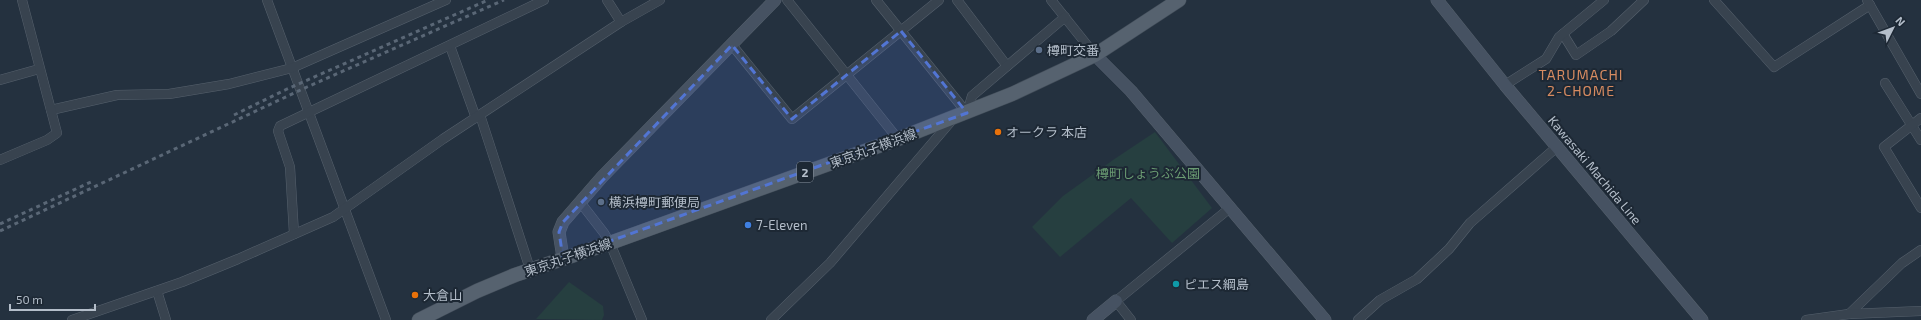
<svg xmlns="http://www.w3.org/2000/svg" width="1921" height="320" font-family="'Exo 2','Noto Sans JP',sans-serif">
  <style>
    .green { fill: #263f40 }
    .lines { fill: none; stroke-linecap: round; stroke-linejoin: round }
    .street-casing { stroke: #56616d; stroke-width: 10 }
    .secondary-casing { stroke: #56616d; stroke-width: 13 }
    .primary-casing { stroke: #414c58; stroke-width: 15 }
    .street { stroke: #38434f; stroke-width: 9 }
    .secondary { stroke: #465262; stroke-width: 12 }
    .primary { stroke: #56626f; stroke-width: 14 }
    .rail { stroke: #5a6776; stroke-width: 3; stroke-dasharray: 4 4; stroke-linecap: butt }
    .marked { fill: #5275d3; fill-opacity: 0.2; stroke: #5275d3; stroke-width: 3; stroke-dasharray: 8 5; stroke-linejoin: round }
    .service-dot { fill: #5c6f8a; stroke: #1d2834; stroke-width: 1.5 }
    .food-dot { fill: #e8710a; stroke: #1d2834; stroke-width: 1.5 }
    .shop-dot { fill: #3f7fe0; stroke: #1d2834; stroke-width: 1.5 }
    .culture-dot { fill: #0f9aa8; stroke: #1d2834; stroke-width: 1.5 }
    .labels { text-anchor: middle; dominant-baseline: central; stroke-width: 4; stroke-linejoin: round; paint-order: stroke }
    .shield { fill: #1d2834; stroke: #87919d; stroke-width: 1 }
    .shield-label { font-size: 12px; font-weight: bold; fill: #b4beca }
    .poi-label { font-size: 13px; fill: #b4beca; stroke: #1d2834; text-anchor: start }
    .street-label { font-size: 13px; fill: #b4beca; stroke: #1d2834 }
    .park-label { font-size: 13px; fill: #6a9b72; stroke: #1d2834 }
    .neighbourhood-label { font-size: 14px; letter-spacing: 1px; fill: #d78b61; stroke: #1d2834 }
  </style>
  <rect width="100%" height="100%" fill="#24313f"/>
  <!-- green -->
  <g class="green">
    <path d="M 1155,132 L 1212,208 L 1172,243 L 1131,198 L 1060,257 L 1032,227 L 1063,196 L 1113,160 Z"/>
    <path d="M 569,282 L 603,306 L 604,315 L 602,320 L 536,319 Z"/>
  </g>
  <g class="lines">
    <defs>
      <g id="street">
        <path d="M 267,0 L 386,320"/>
        <path d="M 607,0 L 621,22"/>
        <path d="M 787,0 L 898,139"/>
        <path d="M 876,0 L 967,113"/>
        <path d="M 957,0 L 1007,66"/>
        <path d="M 1051,0 L 1095,55"/>
        <path d="M 1714,0 L 1774,67 L 1870,5"/>
        <path d="M 1867,0 L 1921,94"/>
        <path d="M 1563,34 L 1576,55 L 1611,31 L 1644,0"/>
        <path d="M 732,45 L 792,119 L 939,0"/>
        <path d="M 450,46 L 476,118"/>
        <path d="M 0,80 L 39,69"/>
        <path d="M 1885,83 L 1921,140"/>
        <path d="M 1505,85 L 1546,59 L 1559,37 L 1604,0"/>
        <path d="M 51,110 L 117,95 L 169,94 L 229,84 L 292,68 L 446,0"/>
        <path d="M 967,113 L 972,96 L 1065,17"/>
        <path d="M 480,115 L 530,269"/>
        <path d="M 1921,118 L 1884,147 L 1921,208"/>
        <path d="M 0,160 L 47,140 L 57,133 L 22,0"/>
        <path d="M 580,202 L 604,233 L 610,243 L 642,320"/>
        <path d="M 294,234 L 290,167 L 278,131 L 280,126 L 544,0"/>
        <path d="M 157,291 L 166,320"/>
        <path d="M 1849,314 L 1902,263 L 1921,250"/>
        <path d="M 72,320 L 182,282 L 238,259 L 333,217 L 443,139 L 621,22 L 660,0"/>
        <path d="M 771,320 L 830,263 L 952,120"/>
        <path d="M 1131,320 L 1116,301 L 1230,208"/>
        <path d="M 1358,320 L 1380,300 L 1417,279 L 1449,249 L 1470,223 L 1558,146"/>
        <path d="M 1806,320 L 1849,314 L 1921,311"/>
      </g>
      <g id="secondary">
        <path d="M 1437,0 L 1505,85 L 1702,320"/>
        <path d="M 1095,55 L 1131,91 L 1325,320"/>
        <path d="M 563,258 L 559,232 L 563,222 L 602,177 L 775,0"/>
        <path d="M 1093,320 L 1116,301"/>
      </g>
      <path id="primary" d="M 419,320 L 477,291 L 515,275 L 610,243 L 898,139 L 1012,94 L 1095,55 L 1179,0"/>
    </defs>
    <!-- street casing -->
    <use href="#street" class="street-casing"/>
    <!-- secondary casing -->
    <use href="#secondary" class="secondary-casing"/>
    <!-- primary casing -->
    <use href="#primary" class="primary-casing"/>
    <!-- street -->
    <use href="#street" class="street"/>
    <!-- secondary -->
    <use href="#secondary" class="secondary"/>
    <!-- primary -->
    <use href="#primary" class="primary"/>
    <!-- rail -->
    <g class="rail">
      <path d="M 234,115 L 285,90 L 488,0"/>
      <path d="M 0,224 L 93,181"/>
      <path d="M 0,231 L 307,87 L 504,0"/>
    </g>
  </g>
  <!-- marked area -->
  <path class="marked" d="M 901,31 L 967,113 L 563,258 L 559,232 L 563,222 L 732,45 L 792,119 Z"/>
  <!-- markers -->
  <g class="service-dot">
    <circle cx="1039" cy="50" r="4"/>
    <circle cx="601" cy="202" r="4"/>
  </g>
  <g class="food-dot">
    <circle cx="998" cy="132" r="4"/>
    <circle cx="415" cy="295" r="4"/>
  </g>
  <circle class="shop-dot" cx="748" cy="225" r="4"/>
  <circle class="culture-dot" cx="1176" cy="284" r="4"/>
  <g class="labels">
    <!-- shield labels -->
    <rect class="shield" x="797" y="162" width="16" height="20" rx="3"/>
    <g class="shield-label">
      <text x="805" y="172">2</text>
    </g>
    <!-- poi labels -->
    <g class="poi-label">
      <text x="1047" y="50">樽町交番</text>
      <text x="1006" y="132">オークラ 本店</text>
      <text x="609" y="202">横浜樽町郵便局</text>
      <text x="756" y="225">7-Eleven</text>
      <text x="1184" y="284">ピエス綱島</text>
      <text x="423" y="295">大倉山</text>
    </g>
    <!-- street labels -->
    <g class="street-label">
      <text transform="translate(873 148) rotate(-20)">東京丸子横浜線</text>
      <text transform="translate(1595 170) rotate(50)">Kawasaki Machida Line</text>
      <text transform="translate(568 257) rotate(-19)">東京丸子横浜線</text>
    </g>
    <!-- park labels -->
    <g class="park-label">
      <text x="1148" y="173">樽町しょうぶ公園</text>
    </g>
    <!-- neighbourhood labels -->
    <g class="neighbourhood-label">
      <text x="1581" y="74">TARUMACHI<tspan x="1581" dy="16">2-CHOME</tspan></text>
    </g>
  </g>
  <!-- north arrow -->
  <g transform="translate(1893 28) rotate(48)" stroke="#1d2834" stroke-width="3" paint-order="stroke">
  <path d="M0-3L7 15L0 10L-7 15Z" fill="#b4beca"/>
  <text y="-6" font-size="11" font-weight="bold" text-anchor="middle" fill="#b4beca">N</text>
  </g>
  <!-- scale -->
  <path d="M10 304v6h85v-6" fill="none" stroke="#b4beca" stroke-width="2"/>
  <text x="16" y="304" font-size="12" fill="#b4beca" stroke="#1d2834" stroke-width="3" paint-order="stroke">50 m</text>
</svg>
